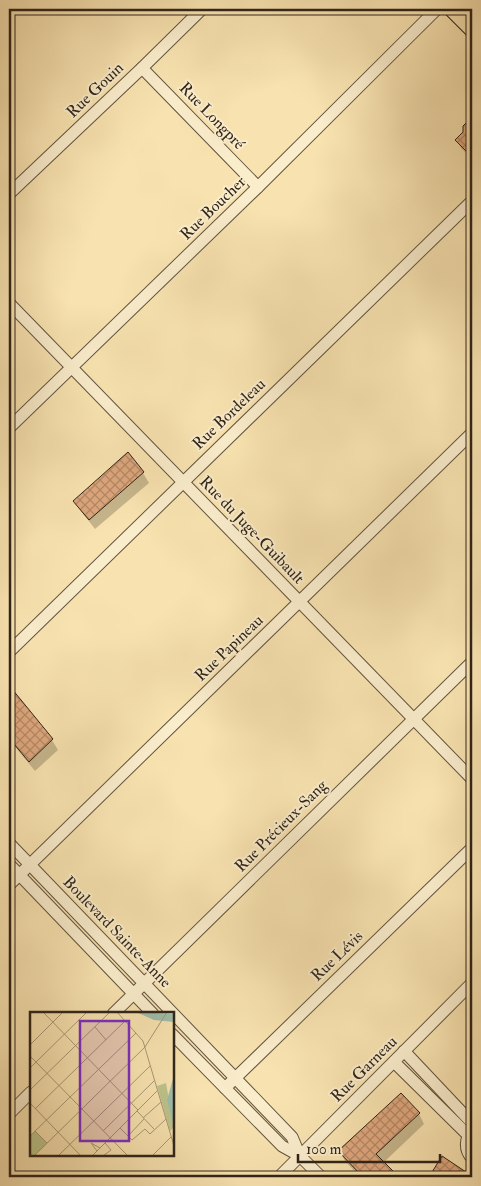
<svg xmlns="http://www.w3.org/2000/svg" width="481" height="1186" font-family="'IM FELL Double Pica',serif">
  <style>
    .shadow { fill: #0003 }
    .building { fill: url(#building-cross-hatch); stroke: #302419 }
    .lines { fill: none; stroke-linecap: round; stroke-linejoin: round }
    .minor-casing { stroke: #62543f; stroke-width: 13 }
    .major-casing { stroke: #302419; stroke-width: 16 }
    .minor { stroke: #faedcc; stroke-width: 11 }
    .major { stroke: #f8e3b0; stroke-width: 14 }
    .labels { text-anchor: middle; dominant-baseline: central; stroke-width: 4; stroke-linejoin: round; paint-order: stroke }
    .street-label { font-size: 16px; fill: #302419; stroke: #faedcc }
    .inset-road { fill: none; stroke: #a89774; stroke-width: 1 }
    .view { fill: #7b2cbf; fill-opacity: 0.15; stroke: #7b2cbf; stroke-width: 2.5 }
    .inset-edge { fill: none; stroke: #302419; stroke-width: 2.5 }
  </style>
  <defs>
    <pattern id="building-cross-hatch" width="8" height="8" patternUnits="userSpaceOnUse" patternTransform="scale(1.25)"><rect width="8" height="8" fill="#dea77d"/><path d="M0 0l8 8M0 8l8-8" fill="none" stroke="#b48866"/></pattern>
  </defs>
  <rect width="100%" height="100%" fill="#f8e3b0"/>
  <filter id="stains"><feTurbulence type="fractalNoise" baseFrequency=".004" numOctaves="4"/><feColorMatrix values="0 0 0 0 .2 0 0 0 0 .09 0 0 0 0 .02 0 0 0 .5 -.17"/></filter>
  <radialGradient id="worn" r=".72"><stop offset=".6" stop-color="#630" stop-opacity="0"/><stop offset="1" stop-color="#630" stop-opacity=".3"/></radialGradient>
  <!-- shadow -->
  <g class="shadow">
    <path d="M 472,118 L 472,159 L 461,148 L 457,141 L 464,133 L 464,127 Z"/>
    <path d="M 128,453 L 143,473 L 149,483 L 95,529 L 81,511 L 75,501 Z"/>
    <path d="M 11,690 L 52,740 L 58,750 L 35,771 L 12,743 L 9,746 L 9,693 Z"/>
    <path d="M 419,1114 L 424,1124 L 383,1163 L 397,1177 L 360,1177 L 345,1161 L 340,1151 Z"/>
  </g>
  <!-- building -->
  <g class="building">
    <path d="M 472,117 L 472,157 L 455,140 L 463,132 L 463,126 Z"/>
    <path d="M 128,452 L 144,472 L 89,520 L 73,501 Z"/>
    <path d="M 12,689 L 53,739 L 29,762 L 9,738 L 9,691 Z"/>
    <path d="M 401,1093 L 420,1113 L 376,1154 L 399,1177 L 363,1177 L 338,1151 Z"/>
    <path d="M 442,1156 L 472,1176 L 472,1177 L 429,1177 Z"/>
  </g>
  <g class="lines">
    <defs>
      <g id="minor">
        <path d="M 142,68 L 258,187"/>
        <path d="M 9,194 L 142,68 L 202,9"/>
        <path d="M 9,303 L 472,779"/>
        <path d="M 9,428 L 258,187 L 437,9"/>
        <path d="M 9,652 L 472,201"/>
        <path d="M 9,843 L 292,1137 L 300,1156"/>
        <path d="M 9,864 L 153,1014"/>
        <path d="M 9,885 L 472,433"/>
        <path d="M 113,1014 L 472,662"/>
        <path d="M 172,1034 L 282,1146 L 300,1156 L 321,1177"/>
        <path d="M 404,1051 L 472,1123"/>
        <path d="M 394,1062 L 468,1135"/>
        <path d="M 225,1088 L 472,848"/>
        <path d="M 9,1114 L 31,1092"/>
        <path d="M 472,1131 C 465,1138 464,1150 472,1158"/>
        <path d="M 279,1177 L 472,983"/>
      </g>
      <path id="major" d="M 451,9 L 472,30"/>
    </defs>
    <!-- minor casing -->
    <use href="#minor" class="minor-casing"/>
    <!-- major casing -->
    <use href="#major" class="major-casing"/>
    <!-- minor -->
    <use href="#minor" class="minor"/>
    <!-- major -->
    <use href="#major" class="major"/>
  </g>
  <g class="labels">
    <!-- street labels -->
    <g class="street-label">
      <text transform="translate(95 90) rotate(-44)">Rue Gouin</text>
      <text transform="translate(212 116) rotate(46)">Rue Longpré</text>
      <text transform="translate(213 208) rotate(-44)">Rue Boucher</text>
      <text transform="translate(229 414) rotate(-44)">Rue Bordeleau</text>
      <text transform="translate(252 530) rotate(46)">Rue du Juge-Guibault</text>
      <text transform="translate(229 648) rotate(-44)">Rue Papineau</text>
      <text transform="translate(281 826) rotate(-45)">Rue Précieux-Sang</text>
      <text transform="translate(117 932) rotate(46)">Boulevard Sainte-Anne</text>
      <text transform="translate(337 956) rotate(-44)">Rue Lévis</text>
      <text transform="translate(364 1069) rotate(-45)">Rue Garneau</text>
    </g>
  </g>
  <!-- overview -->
  <g transform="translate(30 1012)">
    <rect width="144" height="144" fill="#f8e3b0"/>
    <path d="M 136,71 L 144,115 L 140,119 L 127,74 ZM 5,119 L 17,131 L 4,144 L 0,144 L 0,124 Z" fill="#bdc48b"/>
    <path d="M 106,0 L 144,2 L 144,10 L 124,8 ZM 144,63 L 144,115 L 137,88 Z" fill="#9dbeab"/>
    <path class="inset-road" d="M 13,0 L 108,98M 87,0 L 113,29 L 144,134M 65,15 L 76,28M 0,33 L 33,0M 0,44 L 98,144M 0,56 L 57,0M 0,78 L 80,0M 0,91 L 51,144M 5,97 L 95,9M 107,99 L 124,117M 113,106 L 131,90M 90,116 L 102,128 L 115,117 L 120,122 L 136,107M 5,119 L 17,131M 73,119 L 124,69M 0,124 L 106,21M 98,124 L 114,107M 67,139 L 61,131 L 70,136M 4,144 L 115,35 L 137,0M 28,144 L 120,54M 62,144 L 127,79M 73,144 L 81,138 L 75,131M 122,144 L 141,125"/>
    <path class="view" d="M 50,9 L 99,9 L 99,129 L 50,129 Z"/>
    <rect width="144" height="144" class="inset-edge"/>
  </g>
  <!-- margin -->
  <rect width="481" height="1186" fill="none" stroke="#f8e3b0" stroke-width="30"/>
  <rect x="10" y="10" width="461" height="1166" fill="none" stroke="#302419" stroke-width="2.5"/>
  <rect x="15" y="15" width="451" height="1156" fill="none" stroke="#302419"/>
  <!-- scale -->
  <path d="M298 1154v8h142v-8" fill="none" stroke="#302419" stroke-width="2.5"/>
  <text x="306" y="1154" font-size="15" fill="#302419" stroke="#faedcc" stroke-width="4" paint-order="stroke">100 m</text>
  <rect width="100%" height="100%" filter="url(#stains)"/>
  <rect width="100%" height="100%" fill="url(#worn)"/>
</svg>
